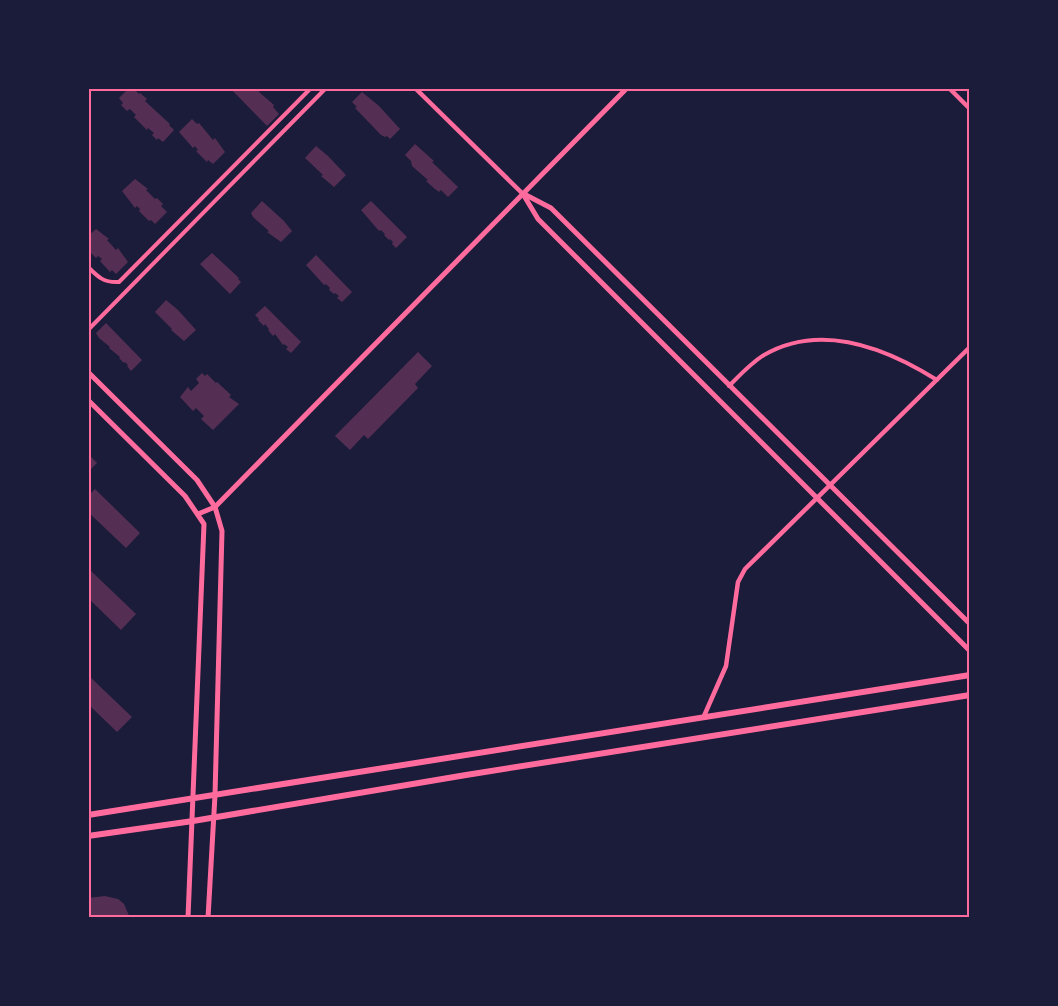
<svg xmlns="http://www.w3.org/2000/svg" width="1058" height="1006" font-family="'PT Sans Narrow',sans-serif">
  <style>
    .building { fill: #542f53 }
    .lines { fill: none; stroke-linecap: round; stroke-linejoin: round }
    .minor { stroke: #ff6b9d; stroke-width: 4 }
    .tertiary { stroke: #ff6b9d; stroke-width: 4.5 }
    .secondary { stroke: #ff6b9d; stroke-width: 5 }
    .primary { stroke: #ff6b9d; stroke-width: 6 }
    .neatline { fill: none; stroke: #ff6b9d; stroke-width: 2 }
  </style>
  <rect width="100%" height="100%" fill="#1b1b3a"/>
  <!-- building -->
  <g class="building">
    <path d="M 129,88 L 133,88 L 139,94 L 140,93 L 147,99 L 145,101 L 170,124 L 169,125 L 174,130 L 163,142 L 158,138 L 157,140 L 152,135 L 154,133 L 148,128 L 147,130 L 134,117 L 136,115 L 130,109 L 127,111 L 121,105 L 123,103 L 119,98 Z"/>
    <path d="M 230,88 L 258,88 L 260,91 L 259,92 L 274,105 L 273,107 L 279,114 L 267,126 Z"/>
    <path d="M 362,92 L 379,106 L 400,129 L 390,139 L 387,136 L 385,137 L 381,135 L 355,108 L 357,107 L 352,102 Z"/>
    <path d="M 192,119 L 197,124 L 199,123 L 213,140 L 215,138 L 225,152 L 213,164 L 208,160 L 207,162 L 196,151 L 198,150 L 195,146 L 193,148 L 179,132 Z"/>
    <path d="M 415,144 L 434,161 L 432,162 L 458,187 L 448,197 L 441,190 L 439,192 L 435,189 L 426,181 L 428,180 L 412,166 L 411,161 L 405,155 Z"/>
    <path d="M 316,146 L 328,156 L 346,175 L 334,187 L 321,176 L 323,175 L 305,158 Z"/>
    <path d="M 135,179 L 148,189 L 146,190 L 155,199 L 157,198 L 163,204 L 161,206 L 167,212 L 155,224 L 151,220 L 149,221 L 139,211 L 140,209 L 137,206 L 135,208 L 122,191 Z"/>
    <path d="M 262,201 L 284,221 L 292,231 L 281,242 L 267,232 L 269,231 L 253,217 L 251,213 Z"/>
    <path d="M 371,201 L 407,237 L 396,248 L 392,244 L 393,242 L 390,239 L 389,240 L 384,235 L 385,234 L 381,230 L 379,231 L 361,210 Z"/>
    <path d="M 96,229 L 109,239 L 107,240 L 116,250 L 118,248 L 128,262 L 116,274 L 112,270 L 110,272 L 100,261 L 102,259 L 98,256 L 96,258 L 88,250 L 88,236 Z"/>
    <path d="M 212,253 L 239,278 L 238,279 L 241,282 L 230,294 L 200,264 Z"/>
    <path d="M 316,255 L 352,292 L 342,302 L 337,298 L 339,296 L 335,293 L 334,294 L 329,290 L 330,288 L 326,284 L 324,285 L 306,265 Z"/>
    <path d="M 166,300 L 178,310 L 196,330 L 184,341 L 171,330 L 172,329 L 155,312 Z"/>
    <path d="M 265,306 L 301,342 L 291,353 L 286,349 L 288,347 L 284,344 L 283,345 L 275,334 L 273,336 L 268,330 L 269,329 L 265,324 L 264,326 L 258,320 L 259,319 L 255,315 Z"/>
    <path d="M 106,323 L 142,360 L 131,371 L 127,366 L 128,365 L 125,362 L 124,363 L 119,358 L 120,357 L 109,348 L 110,347 L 99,338 L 96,333 Z"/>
    <path d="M 418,352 L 432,366 L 415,384 L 418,388 L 368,439 L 364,435 L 350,450 L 335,436 Z"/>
    <path d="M 202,373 L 205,376 L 207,374 L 216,383 L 217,382 L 231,395 L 229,397 L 239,404 L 213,430 L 201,419 L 204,416 L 196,408 L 193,411 L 180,397 L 188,387 L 191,391 L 199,383 L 196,379 Z"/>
    <path d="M 88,454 L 97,463 L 88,472 Z"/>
    <path d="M 95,489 L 140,533 L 126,548 L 88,512 L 88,496 Z"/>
    <path d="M 91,571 L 136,614 L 121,630 L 88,598 L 88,573 Z"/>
    <path d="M 88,675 L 132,717 L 117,732 L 88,704 Z"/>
    <path d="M 105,896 L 118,899 L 124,904 L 130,918 L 88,918 L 88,898 Z"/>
  </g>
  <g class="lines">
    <!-- minor -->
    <g class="minor">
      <path d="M 88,267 C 98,277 104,283 119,282 L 311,88"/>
      <path d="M 88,330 L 326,88"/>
      <path d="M 729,386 C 740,375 751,363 764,355 C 821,322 886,348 937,380"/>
    </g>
    <!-- tertiary -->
    <g class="tertiary">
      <path d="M 415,88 L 523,194"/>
      <path d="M 949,88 L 970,109"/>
      <path d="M 704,716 L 726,666 L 738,582 L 745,569 L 970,347"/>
    </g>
    <!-- secondary -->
    <g class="secondary">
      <path d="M 523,194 L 538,219 L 970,651"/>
      <path d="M 524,194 L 551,208 L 970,624"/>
      <path d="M 88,372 L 197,480 L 215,507 L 222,531 L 215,795 L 208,918"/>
      <path d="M 88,400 L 185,496 L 204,524 L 188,918"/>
      <path d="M 198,514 L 215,507 L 627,88"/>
    </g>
    <!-- primary -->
    <g class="primary">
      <path d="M 88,815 L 970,675"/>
      <path d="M 88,836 L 193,821 L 466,775 L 970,695"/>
    </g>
  </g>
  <!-- border -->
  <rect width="1058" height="1006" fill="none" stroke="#1b1b3a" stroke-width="180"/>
  <rect x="90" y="90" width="878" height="826" class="neatline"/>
</svg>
